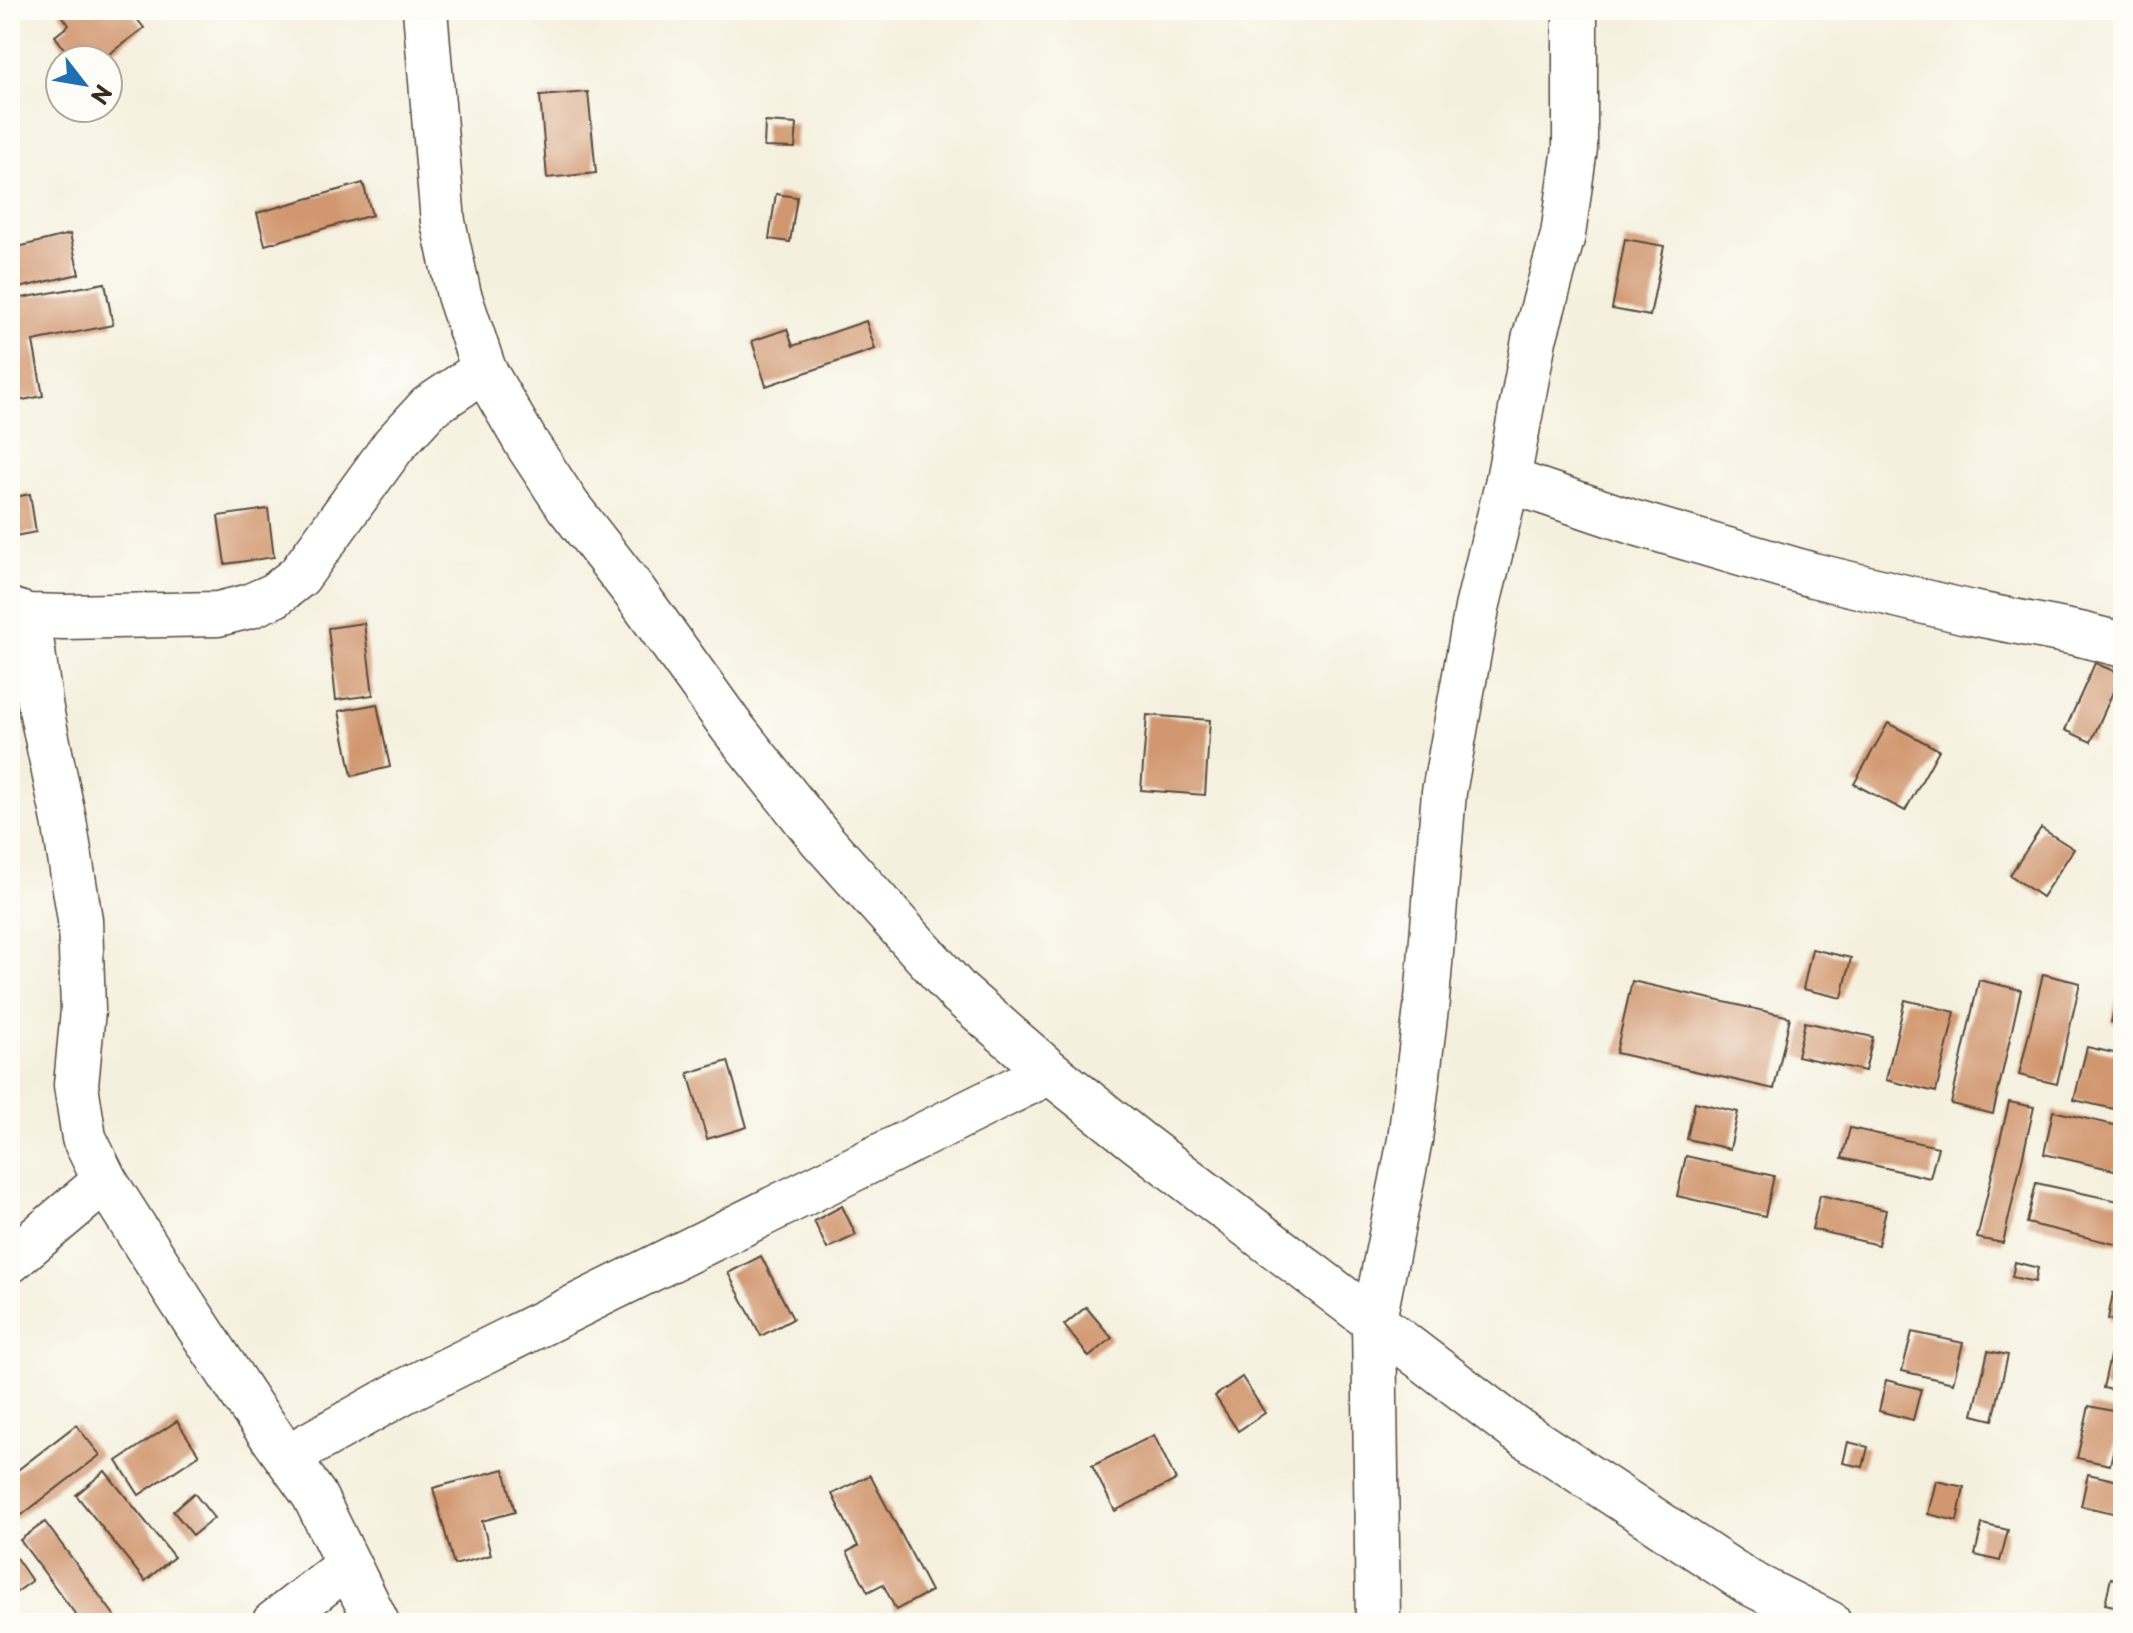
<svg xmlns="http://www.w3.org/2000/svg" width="2133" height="1633" font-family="'Playpen Sans',sans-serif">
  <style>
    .building { fill: #d1976f }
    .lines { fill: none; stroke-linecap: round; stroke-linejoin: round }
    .minor-casing { stroke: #57483b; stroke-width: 47 }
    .minor { stroke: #fff; stroke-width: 44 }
  </style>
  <rect width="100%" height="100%" fill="#fdfcf7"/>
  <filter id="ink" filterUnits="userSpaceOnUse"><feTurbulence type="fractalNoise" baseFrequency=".0125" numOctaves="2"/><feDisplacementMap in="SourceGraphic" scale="16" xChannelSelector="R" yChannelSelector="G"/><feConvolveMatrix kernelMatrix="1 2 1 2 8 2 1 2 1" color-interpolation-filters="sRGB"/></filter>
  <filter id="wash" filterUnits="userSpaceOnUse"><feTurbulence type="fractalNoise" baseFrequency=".006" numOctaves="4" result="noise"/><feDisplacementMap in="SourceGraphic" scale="32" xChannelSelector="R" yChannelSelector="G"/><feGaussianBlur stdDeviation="1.8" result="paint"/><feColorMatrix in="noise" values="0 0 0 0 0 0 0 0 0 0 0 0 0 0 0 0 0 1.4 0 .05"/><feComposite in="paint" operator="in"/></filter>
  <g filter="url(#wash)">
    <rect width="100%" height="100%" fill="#f5f0de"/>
    <g id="blocks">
      <!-- building -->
      <g class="building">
        <path d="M 58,10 L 130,10 L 144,28 L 101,60 L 72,60 L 55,36 L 69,25 Z"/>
        <path d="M 588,92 L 596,173 L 547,178 L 540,96 Z"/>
        <path d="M 765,122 L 797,124 L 795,148 L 764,147 Z"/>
        <path d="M 363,183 L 372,215 L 265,245 L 257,213 Z"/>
        <path d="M 776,194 L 797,197 L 790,242 L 769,239 Z"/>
        <path d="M 70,234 L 79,274 L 10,290 L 10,249 Z"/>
        <path d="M 1625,239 L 1664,246 L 1650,316 L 1612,309 Z"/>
        <path d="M 105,283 L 113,325 L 33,341 L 43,396 L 13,402 L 10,387 L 10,300 Z"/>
        <path d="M 866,321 L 875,349 L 766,386 L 752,341 L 787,329 L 793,346 Z"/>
        <path d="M 30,494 L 36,532 L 10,537 L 10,498 Z"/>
        <path d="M 268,509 L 274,557 L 225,564 L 218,516 Z"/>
        <path d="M 364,623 L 373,695 L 336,700 L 328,628 Z"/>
        <path d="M 2095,663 L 2121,674 L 2091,742 L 2065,730 Z"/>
        <path d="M 377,704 L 390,767 L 352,776 L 339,711 Z"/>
        <path d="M 1147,715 L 1210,720 L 1205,795 L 1141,790 Z"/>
        <path d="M 1888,723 L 1939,750 L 1905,811 L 1854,784 Z"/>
        <path d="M 2041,828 L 2074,849 L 2042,897 L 2010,875 Z"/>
        <path d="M 1812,949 L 1851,958 L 1842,998 L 1803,989 Z"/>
        <path d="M 2043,974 L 2080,983 L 2057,1084 L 2019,1075 Z"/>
        <path d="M 1979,980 L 2021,990 L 1993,1114 L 1951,1104 Z"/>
        <path d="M 1632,981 L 1790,1017 L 1774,1089 L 1616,1053 Z"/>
        <path d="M 2120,984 L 2123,985 L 2123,1025 L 2111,1022 Z"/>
        <path d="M 1905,1000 L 1955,1012 L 1936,1092 L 1886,1080 Z"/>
        <path d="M 1805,1022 L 1873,1037 L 1865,1071 L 1797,1056 Z"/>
        <path d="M 2087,1047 L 2123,1055 L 2123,1111 L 2074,1100 Z"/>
        <path d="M 728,1061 L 747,1127 L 707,1139 L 688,1073 Z"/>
        <path d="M 1695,1102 L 1738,1112 L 1730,1149 L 1687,1139 Z"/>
        <path d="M 2009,1102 L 2034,1107 L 2003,1243 L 1977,1238 Z"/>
        <path d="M 2053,1111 L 2123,1127 L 2123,1172 L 2044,1154 Z"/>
        <path d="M 1850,1128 L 1938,1147 L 1930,1178 L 1842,1158 Z"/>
        <path d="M 1686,1156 L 1774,1176 L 1765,1216 L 1677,1196 Z"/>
        <path d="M 2036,1183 L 2123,1202 L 2123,1246 L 2027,1223 Z"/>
        <path d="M 1820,1195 L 1886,1210 L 1878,1245 L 1812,1229 Z"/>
        <path d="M 842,1206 L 856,1235 L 827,1249 L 814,1221 Z"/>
        <path d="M 761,1256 L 793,1319 L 761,1336 L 728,1273 Z"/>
        <path d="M 2015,1262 L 2038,1268 L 2035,1282 L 2012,1277 Z"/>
        <path d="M 2113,1293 L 2123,1295 L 2123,1323 L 2108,1319 Z"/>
        <path d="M 1086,1307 L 1112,1338 L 1089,1357 L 1064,1325 Z"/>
        <path d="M 1912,1332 L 1963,1343 L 1953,1383 L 1902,1371 Z"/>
        <path d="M 1988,1351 L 2008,1355 L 1993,1420 L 1973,1415 Z"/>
        <path d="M 2110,1356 L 2123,1359 L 2123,1392 L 2103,1388 Z"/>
        <path d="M 1242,1377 L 1265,1413 L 1238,1431 L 1215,1396 Z"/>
        <path d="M 1886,1380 L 1921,1389 L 1913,1420 L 1879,1411 Z"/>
        <path d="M 2089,1406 L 2122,1413 L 2110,1465 L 2077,1458 Z"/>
        <path d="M 177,1421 L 199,1455 L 139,1495 L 117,1461 Z"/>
        <path d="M 76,1425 L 100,1455 L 10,1524 L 10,1476 Z"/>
        <path d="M 1154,1435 L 1176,1480 L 1115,1511 L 1092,1466 Z"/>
        <path d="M 1848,1442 L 1868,1447 L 1863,1467 L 1843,1463 Z"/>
        <path d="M 504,1469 L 515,1512 L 482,1521 L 491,1555 L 454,1565 L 433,1488 Z"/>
        <path d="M 105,1471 L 174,1557 L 145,1581 L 76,1495 Z"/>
        <path d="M 2088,1474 L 2123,1482 L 2118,1514 L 2081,1506 Z"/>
        <path d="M 870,1475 L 931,1591 L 896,1610 L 883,1584 L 868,1592 L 847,1552 L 858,1546 L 832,1494 Z"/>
        <path d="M 1936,1481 L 1964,1487 L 1957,1521 L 1928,1514 Z"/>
        <path d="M 194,1493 L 214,1518 L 193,1535 L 173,1511 Z"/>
        <path d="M 45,1522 L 120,1623 L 82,1623 L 20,1540 Z"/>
        <path d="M 1982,1524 L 2008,1530 L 2000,1561 L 1975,1555 Z"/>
        <path d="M 10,1549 L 32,1581 L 10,1597 Z"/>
        <path d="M 2111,1578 L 2123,1581 L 2123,1608 L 2105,1604 Z"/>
      </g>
    </g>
  </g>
  <g filter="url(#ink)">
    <use href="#blocks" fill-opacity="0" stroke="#57483b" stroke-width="2"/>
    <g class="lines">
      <defs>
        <g id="minor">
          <path d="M 425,10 L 443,222 L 459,295 L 484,370 L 527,444 L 568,506 L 634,591 L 731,726 L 821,839 L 958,992 L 1050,1072 L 1138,1142 L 1514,1428 L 1748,1582 L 1829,1623"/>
          <path d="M 1508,480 L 1632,522 L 1813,575 L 1967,612 L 2080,634 L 2123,645"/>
          <path d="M 10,610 L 28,616 L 64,617 L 218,614 L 250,606 L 275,595 L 299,576 L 394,445 L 429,407 L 484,370"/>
          <path d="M 28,616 L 41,709 L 64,820 L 80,920 L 83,1010 L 76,1085 L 84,1138 L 105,1181 L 182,1302 L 251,1407 L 314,1495 L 377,1623"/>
          <path d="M 10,1261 L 105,1181"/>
          <path d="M 287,1457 L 403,1392 L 1050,1072"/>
          <path d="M 274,1623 L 347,1566"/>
          <path d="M 1378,1623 L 1374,1320 L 1410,1140 L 1427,1000 L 1444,792 L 1477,608 L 1508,480 L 1534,340 L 1563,235 L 1575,148 L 1575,10"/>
        </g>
      </defs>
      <!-- minor casing -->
      <use href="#minor" class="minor-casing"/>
      <!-- minor -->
      <use href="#minor" class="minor"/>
    </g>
  </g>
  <!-- margin -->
  <rect width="2133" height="1633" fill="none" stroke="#fdfcf7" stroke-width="40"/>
  <!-- north arrow -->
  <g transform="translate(84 84) rotate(121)"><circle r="38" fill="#fdfcf7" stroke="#afa8a0" stroke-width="2"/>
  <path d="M0-6L14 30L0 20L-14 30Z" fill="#1f6fb2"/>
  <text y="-12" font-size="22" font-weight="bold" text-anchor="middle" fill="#3b2a1e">N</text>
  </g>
</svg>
